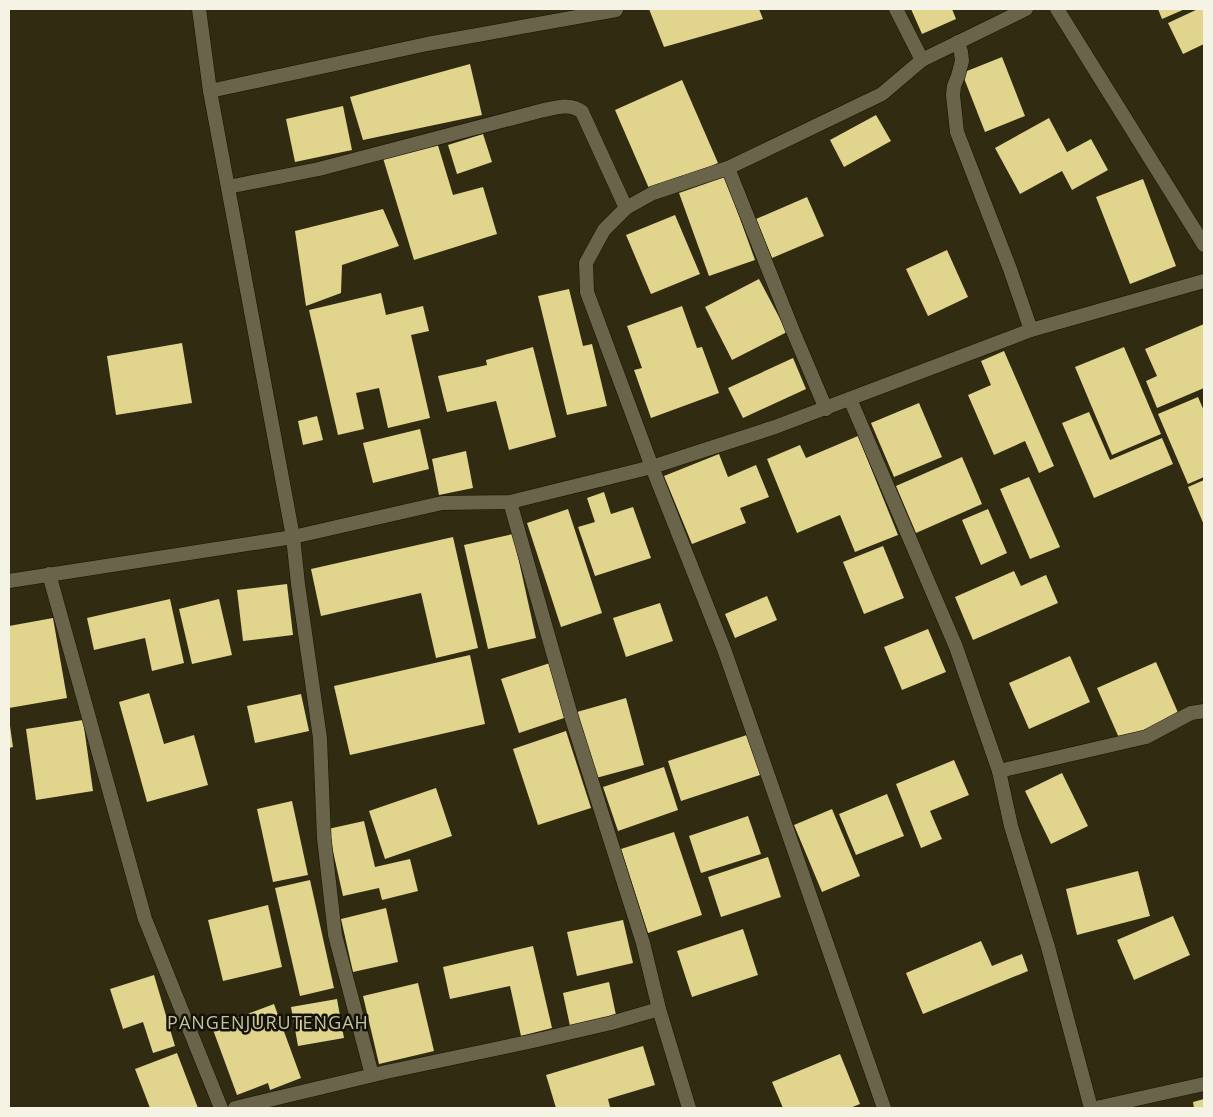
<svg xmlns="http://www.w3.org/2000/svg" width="1213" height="1117" font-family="'Open Sans',sans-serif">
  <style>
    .building { fill: #e1d48d }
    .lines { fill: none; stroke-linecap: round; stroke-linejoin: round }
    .minor-casing { stroke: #181300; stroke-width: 15 }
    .minor { stroke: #6a654a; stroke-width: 14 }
    .labels { text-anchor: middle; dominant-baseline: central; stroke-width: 5; stroke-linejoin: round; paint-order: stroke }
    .quarter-label { font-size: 18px; letter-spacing: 1px; fill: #c5c0a2; stroke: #151308 }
  </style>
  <rect width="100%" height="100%" fill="#302b11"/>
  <!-- building -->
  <g class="building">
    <path d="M 649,9 L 759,9 L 763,19 L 664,47 Z"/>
    <path d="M 911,9 L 952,9 L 956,19 L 922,34 Z"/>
    <path d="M 1158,9 L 1185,9 L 1162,19 Z"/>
    <path d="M 1198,9 L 1204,9 L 1204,44 L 1183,54 L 1168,23 Z"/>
    <path d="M 1002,57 L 1025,116 L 985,132 L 962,73 Z"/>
    <path d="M 470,64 L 482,115 L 363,140 L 350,97 Z"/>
    <path d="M 682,80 L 718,163 L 651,193 L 615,110 Z"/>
    <path d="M 343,106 L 352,150 L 295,162 L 286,119 Z"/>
    <path d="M 876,115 L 891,141 L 844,167 L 830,140 Z"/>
    <path d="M 1049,118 L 1067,152 L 1091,139 L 1108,170 L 1072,190 L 1062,171 L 1020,194 L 995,148 Z"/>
    <path d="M 483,134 L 492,162 L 457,174 L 448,145 Z"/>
    <path d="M 437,142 L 453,195 L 483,187 L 497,234 L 414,260 L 383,158 Z"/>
    <path d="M 725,177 L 755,260 L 709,276 L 679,193 Z"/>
    <path d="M 1143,179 L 1176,266 L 1130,284 L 1096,197 Z"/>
    <path d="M 807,197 L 824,236 L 772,258 L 756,219 Z"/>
    <path d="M 383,209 L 399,246 L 342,265 L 341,293 L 306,306 L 295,231 Z"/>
    <path d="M 675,215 L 700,274 L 651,294 L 626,235 Z"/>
    <path d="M 947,250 L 968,297 L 928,316 L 906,269 Z"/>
    <path d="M 759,279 L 787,332 L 732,360 L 705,307 Z"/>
    <path d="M 569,289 L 583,346 L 592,344 L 607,406 L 567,415 L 538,296 Z"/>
    <path d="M 381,293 L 386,315 L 423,306 L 429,331 L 411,335 L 430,418 L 388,428 L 379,388 L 356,393 L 364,429 L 338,435 L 309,310 Z"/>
    <path d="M 682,306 L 697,348 L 702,347 L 719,393 L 651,418 L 634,370 L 642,368 L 627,326 Z"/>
    <path d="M 1204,324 L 1204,388 L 1157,408 L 1146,381 L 1157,376 L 1145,349 Z"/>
    <path d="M 182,343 L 192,403 L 116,415 L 107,356 Z"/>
    <path d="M 533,347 L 556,437 L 509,450 L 496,401 L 447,412 L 438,376 L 487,365 L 486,360 Z"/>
    <path d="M 1124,347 L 1161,434 L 1112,455 L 1075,367 Z"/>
    <path d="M 1004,351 L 1054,466 L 1039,473 L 1025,441 L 994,455 L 968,395 L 991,385 L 981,361 Z"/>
    <path d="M 793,358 L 806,389 L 743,418 L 728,388 Z"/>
    <path d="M 1198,397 L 1204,411 L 1204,477 L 1188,484 L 1158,414 Z"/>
    <path d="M 919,403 L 942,457 L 894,477 L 871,423 Z"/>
    <path d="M 1089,412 L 1110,460 L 1162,438 L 1173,464 L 1094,498 L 1062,423 Z"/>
    <path d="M 317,416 L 323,440 L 303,445 L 298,421 Z"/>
    <path d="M 420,429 L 429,469 L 373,483 L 363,443 Z"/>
    <path d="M 858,436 L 898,535 L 855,552 L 840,515 L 797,533 L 767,459 L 800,445 L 806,458 Z"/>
    <path d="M 466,451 L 473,488 L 439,495 L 432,459 Z"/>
    <path d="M 719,454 L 728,477 L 756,465 L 769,497 L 740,508 L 746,523 L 692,544 L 664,476 Z"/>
    <path d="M 962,457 L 982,504 L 916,533 L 896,486 Z"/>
    <path d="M 1029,477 L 1060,547 L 1030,559 L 1000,489 Z"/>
    <path d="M 1204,480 L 1204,525 L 1188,487 Z"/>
    <path d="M 604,492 L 611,514 L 633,507 L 651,558 L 595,576 L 578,527 L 595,522 L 587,498 Z"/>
    <path d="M 568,509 L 602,613 L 561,627 L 527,523 Z"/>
    <path d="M 988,509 L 1007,553 L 981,565 L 962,520 Z"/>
    <path d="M 513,534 L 536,638 L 488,649 L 464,545 Z"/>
    <path d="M 453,537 L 478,648 L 436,658 L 421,593 L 321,616 L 311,569 Z"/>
    <path d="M 883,546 L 904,598 L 864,614 L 843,562 Z"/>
    <path d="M 1014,571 L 1021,586 L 1046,575 L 1058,603 L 973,640 L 955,597 Z"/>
    <path d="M 287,584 L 293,635 L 243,641 L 237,590 Z"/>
    <path d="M 767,596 L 777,620 L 735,638 L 725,614 Z"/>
    <path d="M 170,599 L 184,663 L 152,671 L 145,638 L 94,650 L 87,618 Z"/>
    <path d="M 219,599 L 232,655 L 192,664 L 179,609 Z"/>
    <path d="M 660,603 L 673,641 L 626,657 L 613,618 Z"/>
    <path d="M 53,618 L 67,698 L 9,708 L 9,626 Z"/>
    <path d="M 928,629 L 946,672 L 902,690 L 884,647 Z"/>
    <path d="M 470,655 L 485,724 L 350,755 L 334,686 Z"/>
    <path d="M 1070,656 L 1090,702 L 1029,729 L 1009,683 Z"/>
    <path d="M 1156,662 L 1179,715 L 1120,740 L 1097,688 Z"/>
    <path d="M 550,663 L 567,717 L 519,733 L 501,679 Z"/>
    <path d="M 149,693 L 164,744 L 194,735 L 208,785 L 147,802 L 119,702 Z"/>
    <path d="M 301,694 L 309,731 L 255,743 L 247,706 Z"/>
    <path d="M 626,698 L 644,765 L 596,778 L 577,712 Z"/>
    <path d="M 83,720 L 93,791 L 36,800 L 26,729 Z"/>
    <path d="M 9,726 L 10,726 L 13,747 L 9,748 Z"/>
    <path d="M 566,731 L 591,808 L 538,825 L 513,749 Z"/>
    <path d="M 750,734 L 763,774 L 681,801 L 668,761 Z"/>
    <path d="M 954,760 L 969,795 L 930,811 L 942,839 L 921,848 L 896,784 Z"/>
    <path d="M 664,767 L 678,810 L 618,831 L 603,787 Z"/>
    <path d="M 1062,773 L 1088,826 L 1051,844 L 1025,791 Z"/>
    <path d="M 436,788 L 452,836 L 385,859 L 369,811 Z"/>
    <path d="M 887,794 L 904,836 L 856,855 L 839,814 Z"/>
    <path d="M 292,801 L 308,875 L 273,882 L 257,809 Z"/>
    <path d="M 832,809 L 860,876 L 822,892 L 794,825 Z"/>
    <path d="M 748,816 L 761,854 L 701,873 L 689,836 Z"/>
    <path d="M 364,821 L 375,867 L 410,859 L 418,891 L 382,900 L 379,888 L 343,896 L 328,829 Z"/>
    <path d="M 674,832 L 702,915 L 648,933 L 621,849 Z"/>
    <path d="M 768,857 L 781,897 L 721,917 L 708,877 Z"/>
    <path d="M 1138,871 L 1150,916 L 1077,935 L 1066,889 Z"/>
    <path d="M 310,880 L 334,988 L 300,996 L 275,888 Z"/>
    <path d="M 268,905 L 282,967 L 223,981 L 208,920 Z"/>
    <path d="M 386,908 L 398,962 L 353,972 L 341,919 Z"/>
    <path d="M 1173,916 L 1190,955 L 1134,980 L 1117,940 Z"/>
    <path d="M 623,920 L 633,963 L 577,976 L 567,932 Z"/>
    <path d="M 743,929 L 758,975 L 692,997 L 677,951 Z"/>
    <path d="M 981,941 L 992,966 L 1022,954 L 1028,971 L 923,1014 L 906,973 Z"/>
    <path d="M 533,946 L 552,1028 L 521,1036 L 510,986 L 450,999 L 443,967 Z"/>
    <path d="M 154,975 L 175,1046 L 153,1053 L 143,1022 L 123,1029 L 110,989 Z"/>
    <path d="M 609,982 L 616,1015 L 570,1026 L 563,993 Z"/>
    <path d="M 418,983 L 434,1051 L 379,1064 L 363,996 Z"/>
    <path d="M 337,999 L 344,1038 L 298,1046 L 291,1007 Z"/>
    <path d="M 274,1004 L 301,1078 L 270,1090 L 268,1083 L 237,1095 L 212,1027 Z"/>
    <path d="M 643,1046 L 655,1085 L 608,1099 L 610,1107 L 607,1108 L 556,1108 L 546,1075 Z"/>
    <path d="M 177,1053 L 198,1108 L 150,1108 L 135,1069 Z"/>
    <path d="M 840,1054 L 860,1104 L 850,1108 L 783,1108 L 772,1082 Z"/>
    <path d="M 1204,1099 L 1204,1108 L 1194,1108 L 1193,1102 Z"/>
  </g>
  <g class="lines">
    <defs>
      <g id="minor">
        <path d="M 199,9 L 210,91 L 293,537 L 298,584 L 320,738 L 324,838 L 335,935 L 372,1075"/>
        <path d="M 896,9 L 922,60"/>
        <path d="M 1057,9 L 1204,245"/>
        <path d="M 958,42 L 961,52 L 962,61 L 958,76 L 954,86 L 953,95 L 957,132 L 1010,269 L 1031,330"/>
        <path d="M 210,91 L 427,44 L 616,10"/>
        <path d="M 728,168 L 793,331 L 826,409"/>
        <path d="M 228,187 L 319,169 L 540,111 C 554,108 570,102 582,112 L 626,208"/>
        <path d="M 850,399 L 956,647 L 999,771 L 1011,826 L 1048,947 L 1091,1108"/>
        <path d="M 510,502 L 572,719 L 643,943 L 659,1009"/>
        <path d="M 49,574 L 145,919 L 221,1108"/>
        <path d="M 9,581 L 293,537 L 442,503 L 510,502 L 652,467 L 775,427 L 1031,330 L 1204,281"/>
        <path d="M 999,771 L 1146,737 L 1191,713 L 1204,711"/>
        <path d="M 235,1108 L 386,1072 L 533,1041 L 611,1023 L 659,1009 L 689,1108"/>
        <path d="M 884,1108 L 724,649 L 652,467 L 587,292 L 586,263 L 604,230 L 626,208 L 653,193 L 728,168 L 882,94 L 922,60 L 1026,9"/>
        <path d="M 1096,1108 L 1204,1084"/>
      </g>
    </defs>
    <!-- minor casing -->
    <use href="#minor" class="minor-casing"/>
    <!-- minor -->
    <use href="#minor" class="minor"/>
  </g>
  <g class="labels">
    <!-- quarter labels -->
    <g class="quarter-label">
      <text x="268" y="1022">PANGENJURUTENGAH</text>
    </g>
  </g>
  <!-- border -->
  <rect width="1213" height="1117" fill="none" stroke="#f5f3e3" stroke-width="20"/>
</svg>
